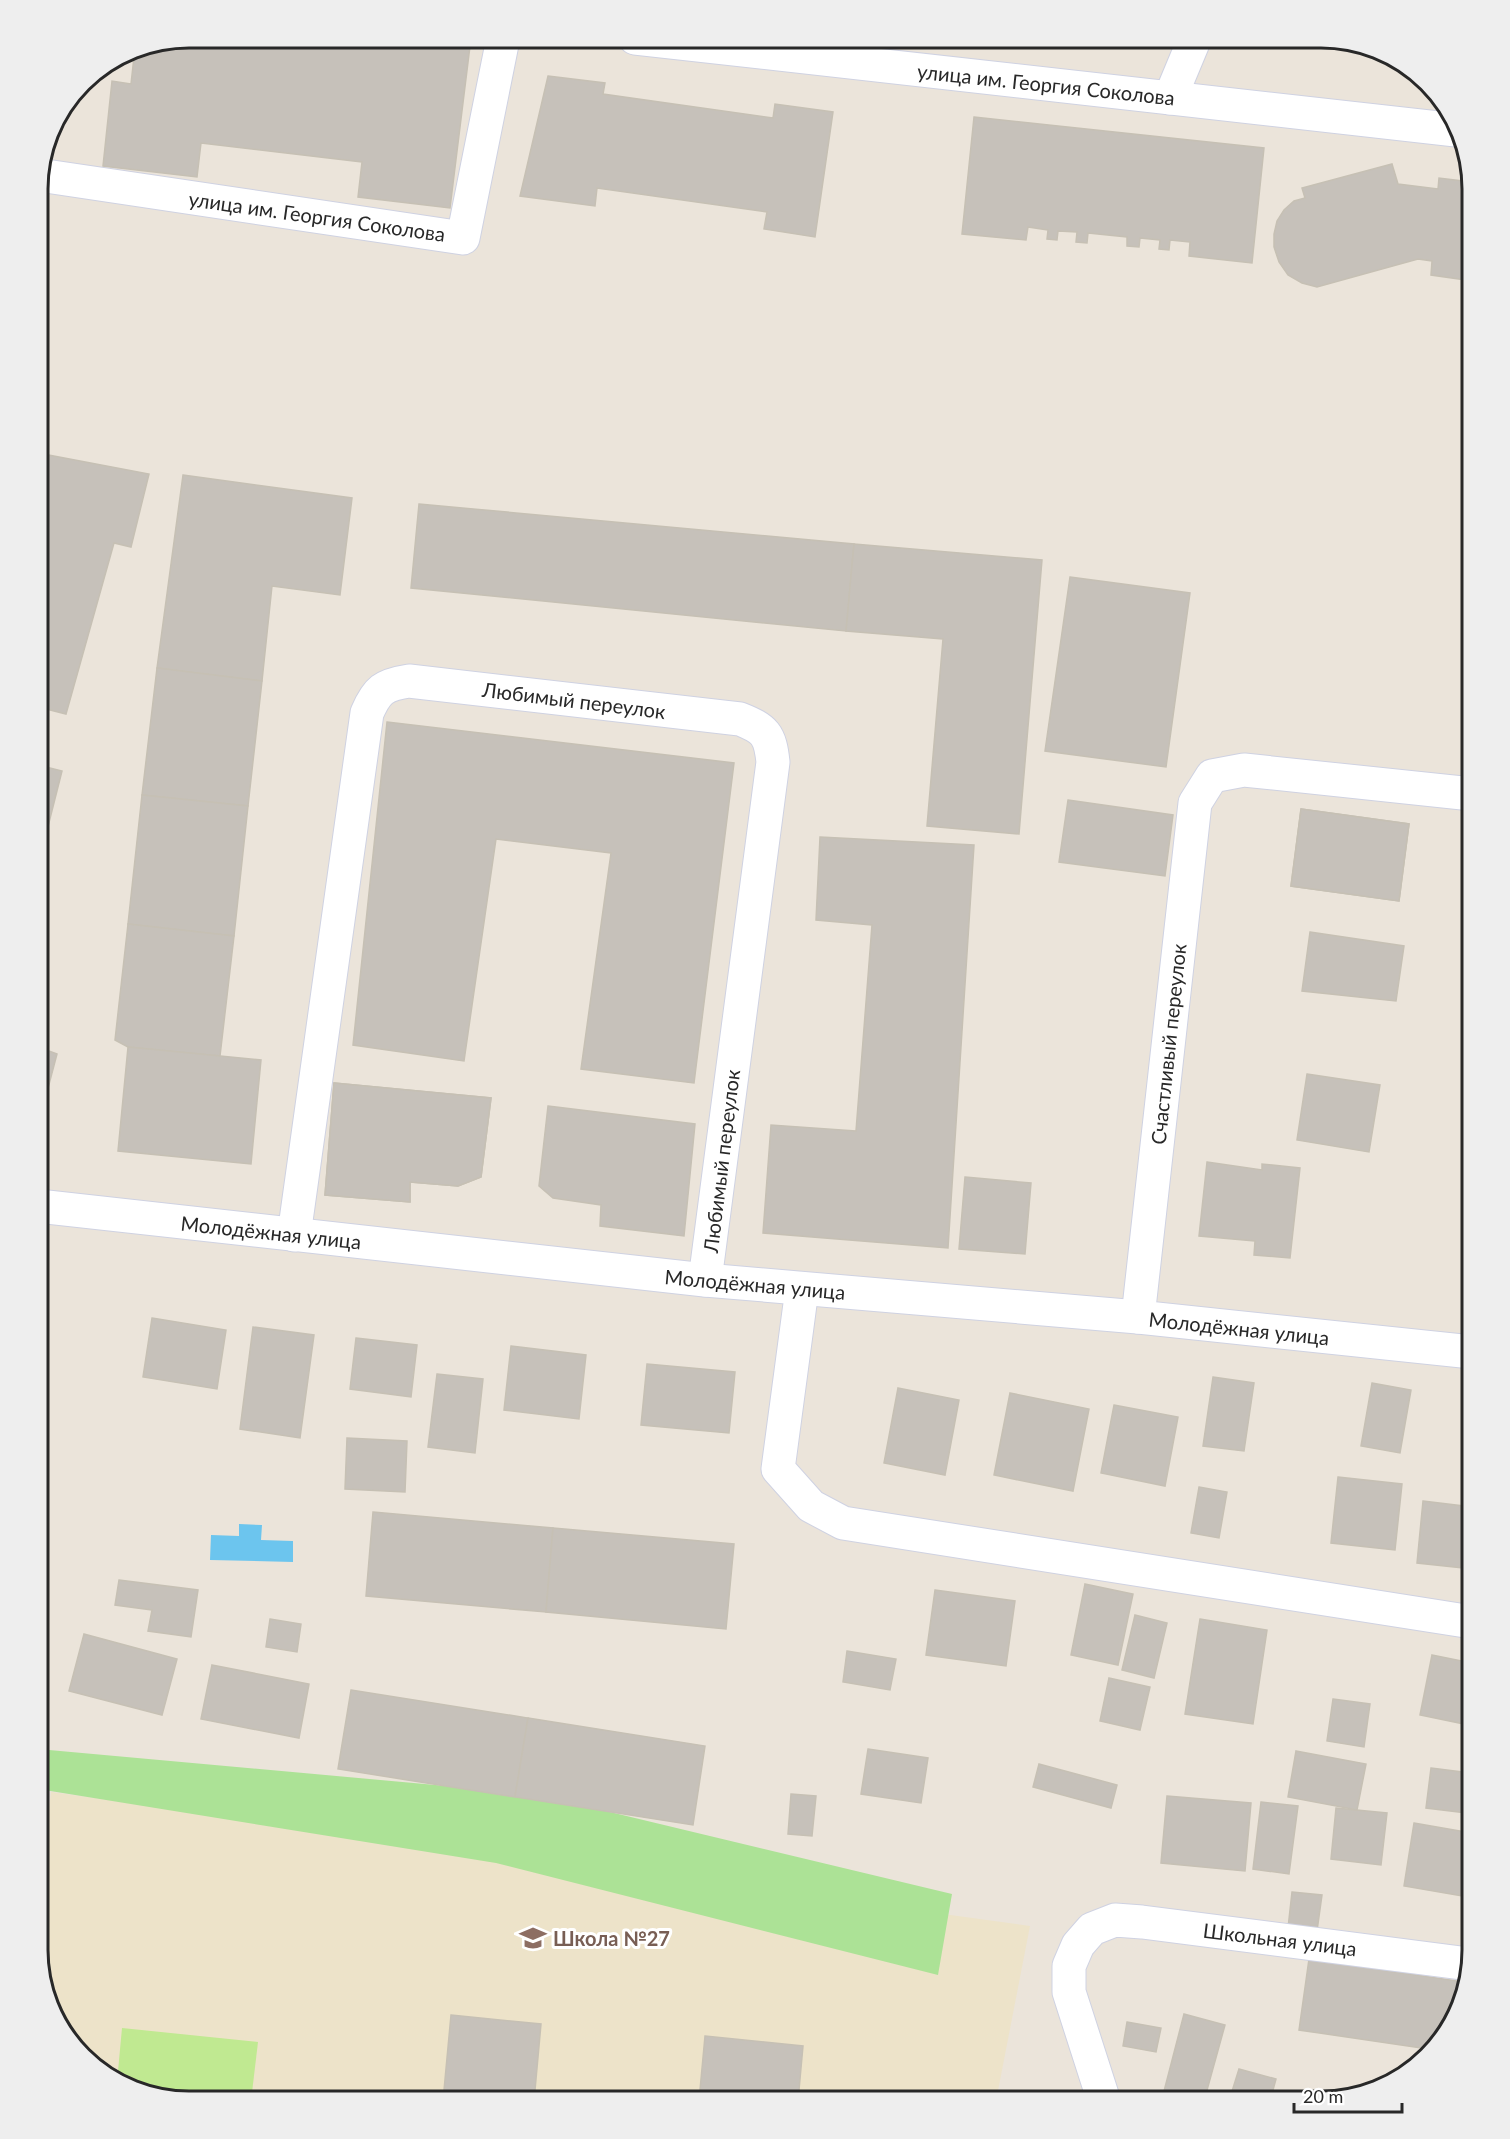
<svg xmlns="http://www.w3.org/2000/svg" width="1510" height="2139" font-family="Lato,sans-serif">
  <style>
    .education { fill: #ede3c9 }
    .green { fill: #ace296 }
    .pitch { fill: #c0e991 }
    .water { fill: #6cc5ee }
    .building { fill: #c6c1ba; stroke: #c6c0b4; stroke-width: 1.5 }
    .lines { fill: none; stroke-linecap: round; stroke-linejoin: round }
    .minor-casing { stroke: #cfd2e2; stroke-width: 35 }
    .minor { stroke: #fff; stroke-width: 33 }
    .labels { text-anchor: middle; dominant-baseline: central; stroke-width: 6; stroke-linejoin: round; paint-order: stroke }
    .street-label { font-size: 20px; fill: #282828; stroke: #fff }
    .education-label { font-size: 20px; font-weight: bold; fill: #785e54; stroke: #fff; text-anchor: start }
    .rim { fill: none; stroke: #282828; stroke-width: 3 }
  </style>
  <rect width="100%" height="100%" fill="#ebe4da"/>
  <!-- education -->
  <path class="education" d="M 51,1792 L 1030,1926 L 996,2101 L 180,2101 L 113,2081 L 58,2026 L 38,1950 L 38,1892 Z"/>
  <!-- green -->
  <path class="green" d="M 38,1749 L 535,1794 L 952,1894 L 938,1975 L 496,1863 L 38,1789 Z"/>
  <!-- pitch -->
  <path class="pitch" d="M 122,2028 L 258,2042 L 251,2101 L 180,2101 L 117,2082 Z"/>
  <!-- water -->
  <path class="water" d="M 239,1524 L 262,1525 L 261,1540 L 293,1541 L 293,1562 L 210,1560 L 211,1535 L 239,1536 Z"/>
  <!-- building -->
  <g class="building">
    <path d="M 189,38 L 471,38 L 450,208 L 358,197 L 362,162 L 201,143 L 197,177 L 103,166 L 112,81 L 131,84 L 135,48 Z"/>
    <path d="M 548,76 L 605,83 L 603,94 L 773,118 L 775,104 L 833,112 L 815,237 L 764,229 L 767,212 L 597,188 L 595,206 L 520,196 Z"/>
    <path d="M 974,117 L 1264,148 L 1252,263 L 1189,256 L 1190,242 L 1170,240 L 1169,250 L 1159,249 L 1160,240 L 1140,238 L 1139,247 L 1127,246 L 1127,237 L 1088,233 L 1087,243 L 1076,242 L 1077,232 L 1058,231 L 1057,240 L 1047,239 L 1048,230 L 1028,227 L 1026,240 L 962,234 Z"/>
    <path d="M 1392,164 L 1398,184 L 1438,189 L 1439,178 L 1471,182 L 1472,189 L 1472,281 L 1431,275 L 1432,261 L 1418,259 L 1317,287 L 1302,283 L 1288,275 L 1279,262 L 1274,247 L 1274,234 L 1277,221 L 1284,210 L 1294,201 L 1305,198 L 1302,188 Z"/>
    <path d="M 38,453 L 149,474 L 131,547 L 114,543 L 66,714 L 38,707 Z"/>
    <path d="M 183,475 L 352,498 L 340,595 L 272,586 L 262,681 L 157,668 Z"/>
    <path d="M 419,504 L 854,544 L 846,631 L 411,588 Z"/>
    <path d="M 854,544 L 1042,560 L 1019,834 L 927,826 L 943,639 L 846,631 Z"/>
    <path d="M 1070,577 L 1190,593 L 1166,767 L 1045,751 Z"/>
    <path d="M 157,668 L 262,681 L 248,806 L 142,795 Z"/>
    <path d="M 387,722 L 734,763 L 694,1083 L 581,1069 L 611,853 L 496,839 L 464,1061 L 353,1045 Z"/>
    <path d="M 38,765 L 62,771 L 38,866 Z"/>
    <path d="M 142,795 L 248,806 L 234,936 L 128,924 Z"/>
    <path d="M 1068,800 L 1173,815 L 1165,876 L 1059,862 Z"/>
    <path d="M 1301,809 L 1409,824 L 1399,901 L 1291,886 Z"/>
    <path d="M 1301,809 L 1409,824 L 1399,901 L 1291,886 Z"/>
    <path d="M 820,837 L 974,845 L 948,1248 L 763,1233 L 771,1125 L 856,1131 L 872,925 L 816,920 Z"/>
    <path d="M 128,924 L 234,936 L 220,1056 L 128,1047 L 115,1040 Z"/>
    <path d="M 1310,932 L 1404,946 L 1396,1001 L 1302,991 Z"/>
    <path d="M 38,1047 L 57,1054 L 38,1126 Z"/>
    <path d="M 128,1047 L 261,1060 L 251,1164 L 118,1151 Z"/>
    <path d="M 1307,1074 L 1380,1085 L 1369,1152 L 1297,1140 Z"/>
    <path d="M 334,1083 L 491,1098 L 481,1177 L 458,1186 L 410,1182 L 410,1202 L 325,1195 Z"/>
    <path d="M 334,1083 L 491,1098 L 481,1177 L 458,1186 L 410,1182 L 410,1202 L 325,1195 Z"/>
    <path d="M 548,1106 L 695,1124 L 684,1236 L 600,1226 L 601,1205 L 553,1198 L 539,1186 Z"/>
    <path d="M 1207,1162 L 1262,1170 L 1262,1164 L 1300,1168 L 1290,1258 L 1254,1255 L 1255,1241 L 1199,1236 Z"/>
    <path d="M 965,1177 L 1031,1183 L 1025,1254 L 959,1249 Z"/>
    <path d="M 1472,1222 L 1472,1274 L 1465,1273 Z"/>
    <path d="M 1472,1222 L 1472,1274 L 1465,1273 Z"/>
    <path d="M 152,1318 L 226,1330 L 217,1389 L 143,1377 Z"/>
    <path d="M 253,1327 L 314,1335 L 300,1438 L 240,1429 Z"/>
    <path d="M 356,1338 L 417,1345 L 411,1397 L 350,1389 Z"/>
    <path d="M 511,1346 L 586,1355 L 579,1419 L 504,1410 Z"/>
    <path d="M 647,1364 L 735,1372 L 729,1433 L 641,1425 Z"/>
    <path d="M 437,1374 L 483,1379 L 475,1453 L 428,1447 Z"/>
    <path d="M 1213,1377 L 1254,1383 L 1244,1451 L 1203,1446 Z"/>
    <path d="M 1372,1383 L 1411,1390 L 1400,1453 L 1361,1446 Z"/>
    <path d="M 898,1388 L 959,1400 L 945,1475 L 884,1463 Z"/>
    <path d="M 1010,1393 L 1089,1409 L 1073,1491 L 994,1475 Z"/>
    <path d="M 1114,1405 L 1178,1417 L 1165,1486 L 1101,1473 Z"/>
    <path d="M 347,1438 L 407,1441 L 405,1492 L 345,1489 Z"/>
    <path d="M 1338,1477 L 1402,1484 L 1395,1550 L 1331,1543 Z"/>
    <path d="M 1199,1487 L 1227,1492 L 1219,1538 L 1191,1533 Z"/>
    <path d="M 1423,1501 L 1472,1507 L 1472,1569 L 1417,1563 Z"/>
    <path d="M 373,1512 L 553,1528 L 546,1612 L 366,1596 Z"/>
    <path d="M 553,1528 L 734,1544 L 726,1629 L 546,1612 Z"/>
    <path d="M 119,1580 L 198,1590 L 191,1637 L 148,1631 L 152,1610 L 115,1605 Z"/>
    <path d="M 1085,1584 L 1133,1594 L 1118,1665 L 1071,1655 Z"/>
    <path d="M 935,1590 L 1015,1601 L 1006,1666 L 926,1655 Z"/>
    <path d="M 1135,1615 L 1167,1623 L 1154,1678 L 1122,1670 Z"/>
    <path d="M 270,1619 L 301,1624 L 297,1652 L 266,1647 Z"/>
    <path d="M 1200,1619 L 1267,1630 L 1253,1724 L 1185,1714 Z"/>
    <path d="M 84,1634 L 177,1659 L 162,1715 L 69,1691 Z"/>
    <path d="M 847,1651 L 896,1659 L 890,1690 L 843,1682 Z"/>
    <path d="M 1432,1655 L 1472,1663 L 1472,1709 L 1469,1725 L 1420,1715 Z"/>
    <path d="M 212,1665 L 309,1684 L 299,1738 L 201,1719 Z"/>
    <path d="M 1109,1678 L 1150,1687 L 1140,1730 L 1100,1721 Z"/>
    <path d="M 351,1690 L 528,1718 L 515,1797 L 338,1769 Z"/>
    <path d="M 1333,1699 L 1370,1704 L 1364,1747 L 1327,1741 Z"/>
    <path d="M 528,1718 L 705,1746 L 693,1825 L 515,1797 Z"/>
    <path d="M 868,1749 L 928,1758 L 921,1803 L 861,1794 Z"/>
    <path d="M 1296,1751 L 1366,1764 L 1357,1810 L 1288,1797 Z"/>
    <path d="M 1039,1764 L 1117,1785 L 1111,1808 L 1033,1787 Z"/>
    <path d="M 1431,1768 L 1470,1773 L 1466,1813 L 1426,1808 Z"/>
    <path d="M 791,1794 L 816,1796 L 812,1836 L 788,1834 Z"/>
    <path d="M 1167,1796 L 1251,1803 L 1245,1871 L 1161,1863 Z"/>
    <path d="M 1261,1802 L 1298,1806 L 1289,1874 L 1253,1869 Z"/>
    <path d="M 1336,1808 L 1387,1813 L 1381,1865 L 1331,1859 Z"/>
    <path d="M 1414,1823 L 1472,1833 L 1462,1896 L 1404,1886 Z"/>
    <path d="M 1292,1892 L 1322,1895 L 1317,1931 L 1288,1928 Z"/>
    <path d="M 1472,1912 L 1472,1946 L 1465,1944 Z"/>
    <path d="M 1309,1959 L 1464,1982 L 1452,2026 L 1428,2049 L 1299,2030 Z"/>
    <path d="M 1184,2014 L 1225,2025 L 1204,2101 L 1171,2101 L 1162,2099 Z"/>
    <path d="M 451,2015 L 541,2024 L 534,2101 L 443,2101 Z"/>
    <path d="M 1127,2022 L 1161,2028 L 1156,2052 L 1123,2046 Z"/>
    <path d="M 705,2036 L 803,2046 L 798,2101 L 699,2101 Z"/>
    <path d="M 1239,2069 L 1276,2079 L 1270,2101 L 1229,2101 Z"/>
  </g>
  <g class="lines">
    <defs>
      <g id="minor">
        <path d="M 635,38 L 1456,130"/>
        <path d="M 1170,98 L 1195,38"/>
        <path d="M 39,175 L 463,238 L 503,39 L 506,38"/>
        <path d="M 38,1206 L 705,1280 L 1138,1317 L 1472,1352"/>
        <path d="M 294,1235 L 367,713 C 377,690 383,685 409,681 L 740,719 C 765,729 770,734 773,762 L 705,1280"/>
        <path d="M 802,1289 L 778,1469 L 811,1506 L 843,1523 L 1472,1622"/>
        <path d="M 1138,1317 L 1195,803 L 1212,776 L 1244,770 L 1472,794"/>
        <path d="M 1104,2101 L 1069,1992 L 1069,1966 L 1078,1945 L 1092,1929 L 1115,1920 L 1142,1922 L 1469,1964"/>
      </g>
    </defs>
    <!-- minor casing -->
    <use href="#minor" class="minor-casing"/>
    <!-- minor -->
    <use href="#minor" class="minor"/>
  </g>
  <!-- icons -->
  <defs>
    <symbol id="school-bare" viewBox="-9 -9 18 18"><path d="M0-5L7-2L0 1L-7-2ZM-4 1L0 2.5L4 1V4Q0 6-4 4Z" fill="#8d6e63" stroke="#fff" stroke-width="2.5" paint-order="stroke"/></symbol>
  </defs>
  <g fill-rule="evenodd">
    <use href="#school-bare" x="514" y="1919" width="38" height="38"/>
  </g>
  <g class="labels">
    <!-- street labels -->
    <g class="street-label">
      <text transform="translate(1046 84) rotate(6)">улица им. Георгия Соколова</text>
      <text transform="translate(317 216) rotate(8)">улица им. Георгия Соколова</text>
      <text transform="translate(574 700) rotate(7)">Любимый переулок</text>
      <text transform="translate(1168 1044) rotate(-84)">Счастливый переулок</text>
      <text transform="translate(721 1161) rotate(-83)">Любимый переулок</text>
      <text transform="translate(271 1232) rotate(6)">Молодёжная улица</text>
      <text transform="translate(755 1284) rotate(5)">Молодёжная улица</text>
      <text transform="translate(1239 1328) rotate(6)">Молодёжная улица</text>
      <text transform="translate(1280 1939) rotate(7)">Школьная улица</text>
    </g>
    <!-- education labels -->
    <g class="education-label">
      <text x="553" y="1938">Школа №27</text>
    </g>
  </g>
  <!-- crop -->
  <path d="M0 0H1510V2139H0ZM189 48H1321A141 141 0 0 1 1462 189V1950A141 141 0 0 1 1321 2091H189A141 141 0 0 1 48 1950V189A141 141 0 0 1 189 48Z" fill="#eee" fill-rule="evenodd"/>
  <path class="rim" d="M189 48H1321A141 141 0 0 1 1462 189V1950A141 141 0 0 1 1321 2091H189A141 141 0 0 1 48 1950V189A141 141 0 0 1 189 48Z"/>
  <!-- scale -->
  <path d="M1294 2103v9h108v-9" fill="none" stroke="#282828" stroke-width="3"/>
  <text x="1303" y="2103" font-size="18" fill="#282828" stroke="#ffffff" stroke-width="4.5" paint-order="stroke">20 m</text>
</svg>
